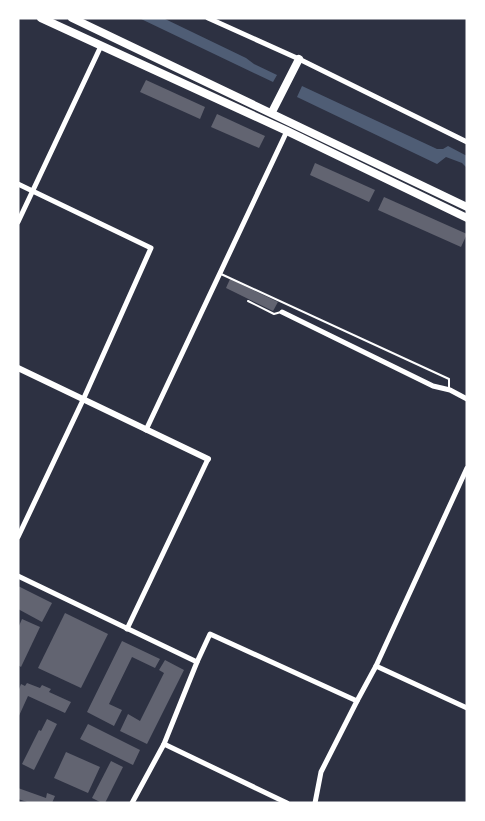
<svg xmlns="http://www.w3.org/2000/svg" width="485" height="821" font-family="'Exo 2',sans-serif">
  <style>
    .water { fill: #4f5d75 }
    .building { fill: #626471 }
    .lines { fill: none; stroke-linecap: round; stroke-linejoin: round }
    .service { stroke: #fff; stroke-width: 2 }
    .minor { stroke: #fff; stroke-width: 5 }
    .tertiary { stroke: #fff; stroke-width: 6 }
    .primary { stroke: #fff; stroke-width: 8 }
  </style>
  <rect width="100%" height="100%" fill="#2d3142"/>
  <!-- water -->
  <g class="water">
    <path d="M 139,18 L 163,18 L 246,58 L 254,64 L 277,75 L 273,82 Z"/>
    <path d="M 302,86 L 437,149 L 443,149 L 448,146 L 467,156 L 467,168 L 462,163 L 446,157 L 437,164 L 297,97 Z"/>
  </g>
  <!-- building -->
  <g class="building">
    <path d="M 146,80 L 205,107 L 200,119 L 140,92 Z"/>
    <path d="M 217,114 L 265,136 L 259,148 L 211,127 Z"/>
    <path d="M 315,163 L 375,190 L 369,202 L 310,175 Z"/>
    <path d="M 384,197 L 467,234 L 461,247 L 378,210 Z"/>
    <path d="M 230,279 L 278,302 L 273,311 L 226,288 Z"/>
    <path d="M 18,586 L 52,603 L 42,622 L 18,609 Z"/>
    <path d="M 65,613 L 108,634 L 81,688 L 38,668 Z"/>
    <path d="M 22,619 L 40,627 L 21,667 L 18,665 L 18,628 Z"/>
    <path d="M 122,641 L 160,659 L 155,668 L 132,657 L 109,704 L 122,710 L 114,726 L 87,712 Z"/>
    <path d="M 165,660 L 184,670 L 147,744 L 120,731 L 128,714 L 140,721 L 164,673 L 159,670 Z"/>
    <path d="M 27,683 L 40,688 L 42,685 L 51,689 L 49,692 L 71,702 L 65,713 L 28,696 L 18,718 L 18,692 L 21,684 L 25,686 Z"/>
    <path d="M 47,719 L 57,724 L 34,770 L 22,764 L 39,730 L 41,731 Z"/>
    <path d="M 88,724 L 140,750 L 133,765 L 80,739 Z"/>
    <path d="M 66,752 L 100,767 L 88,793 L 54,778 Z"/>
    <path d="M 111,761 L 123,767 L 105,803 L 102,803 L 92,798 Z"/>
    <path d="M 18,788 L 46,798 L 47,793 L 55,796 L 52,803 L 30,803 L 18,799 Z"/>
  </g>
  <g class="lines">
    <!-- service -->
    <g class="service">
      <path d="M 221,274 L 449,379 L 449,388"/>
      <path d="M 248,301 L 274,314 L 281,312"/>
    </g>
    <!-- minor -->
    <g class="minor">
      <path d="M 208,18 L 299,59 L 467,142"/>
      <path d="M 18,184 L 151,248 L 83,400 L 18,537"/>
      <path d="M 18,222 L 101,46"/>
      <path d="M 282,312 L 433,386 L 450,390 L 467,399"/>
      <path d="M 146,430 L 287,131"/>
      <path d="M 18,576 L 197,662"/>
      <path d="M 127,629 L 208,459"/>
      <path d="M 376,666 L 467,708"/>
      <path d="M 164,744 L 287,803"/>
      <path d="M 132,803 L 164,744 L 197,662 L 210,634 L 357,701"/>
      <path d="M 315,803 L 321,772 L 357,701 L 376,666 L 467,468"/>
    </g>
    <!-- tertiary -->
    <path class="tertiary" d="M 18,368 L 208,459"/>
    <!-- primary -->
    <g class="primary">
      <path d="M 41,18 L 287,131 L 467,218"/>
      <path d="M 72,18 L 467,207"/>
      <path d="M 272,112 L 299,59"/>
    </g>
  </g>
  <!-- border -->
  <rect width="485" height="821" fill="none" stroke="#ffffff" stroke-width="39"/>
</svg>
